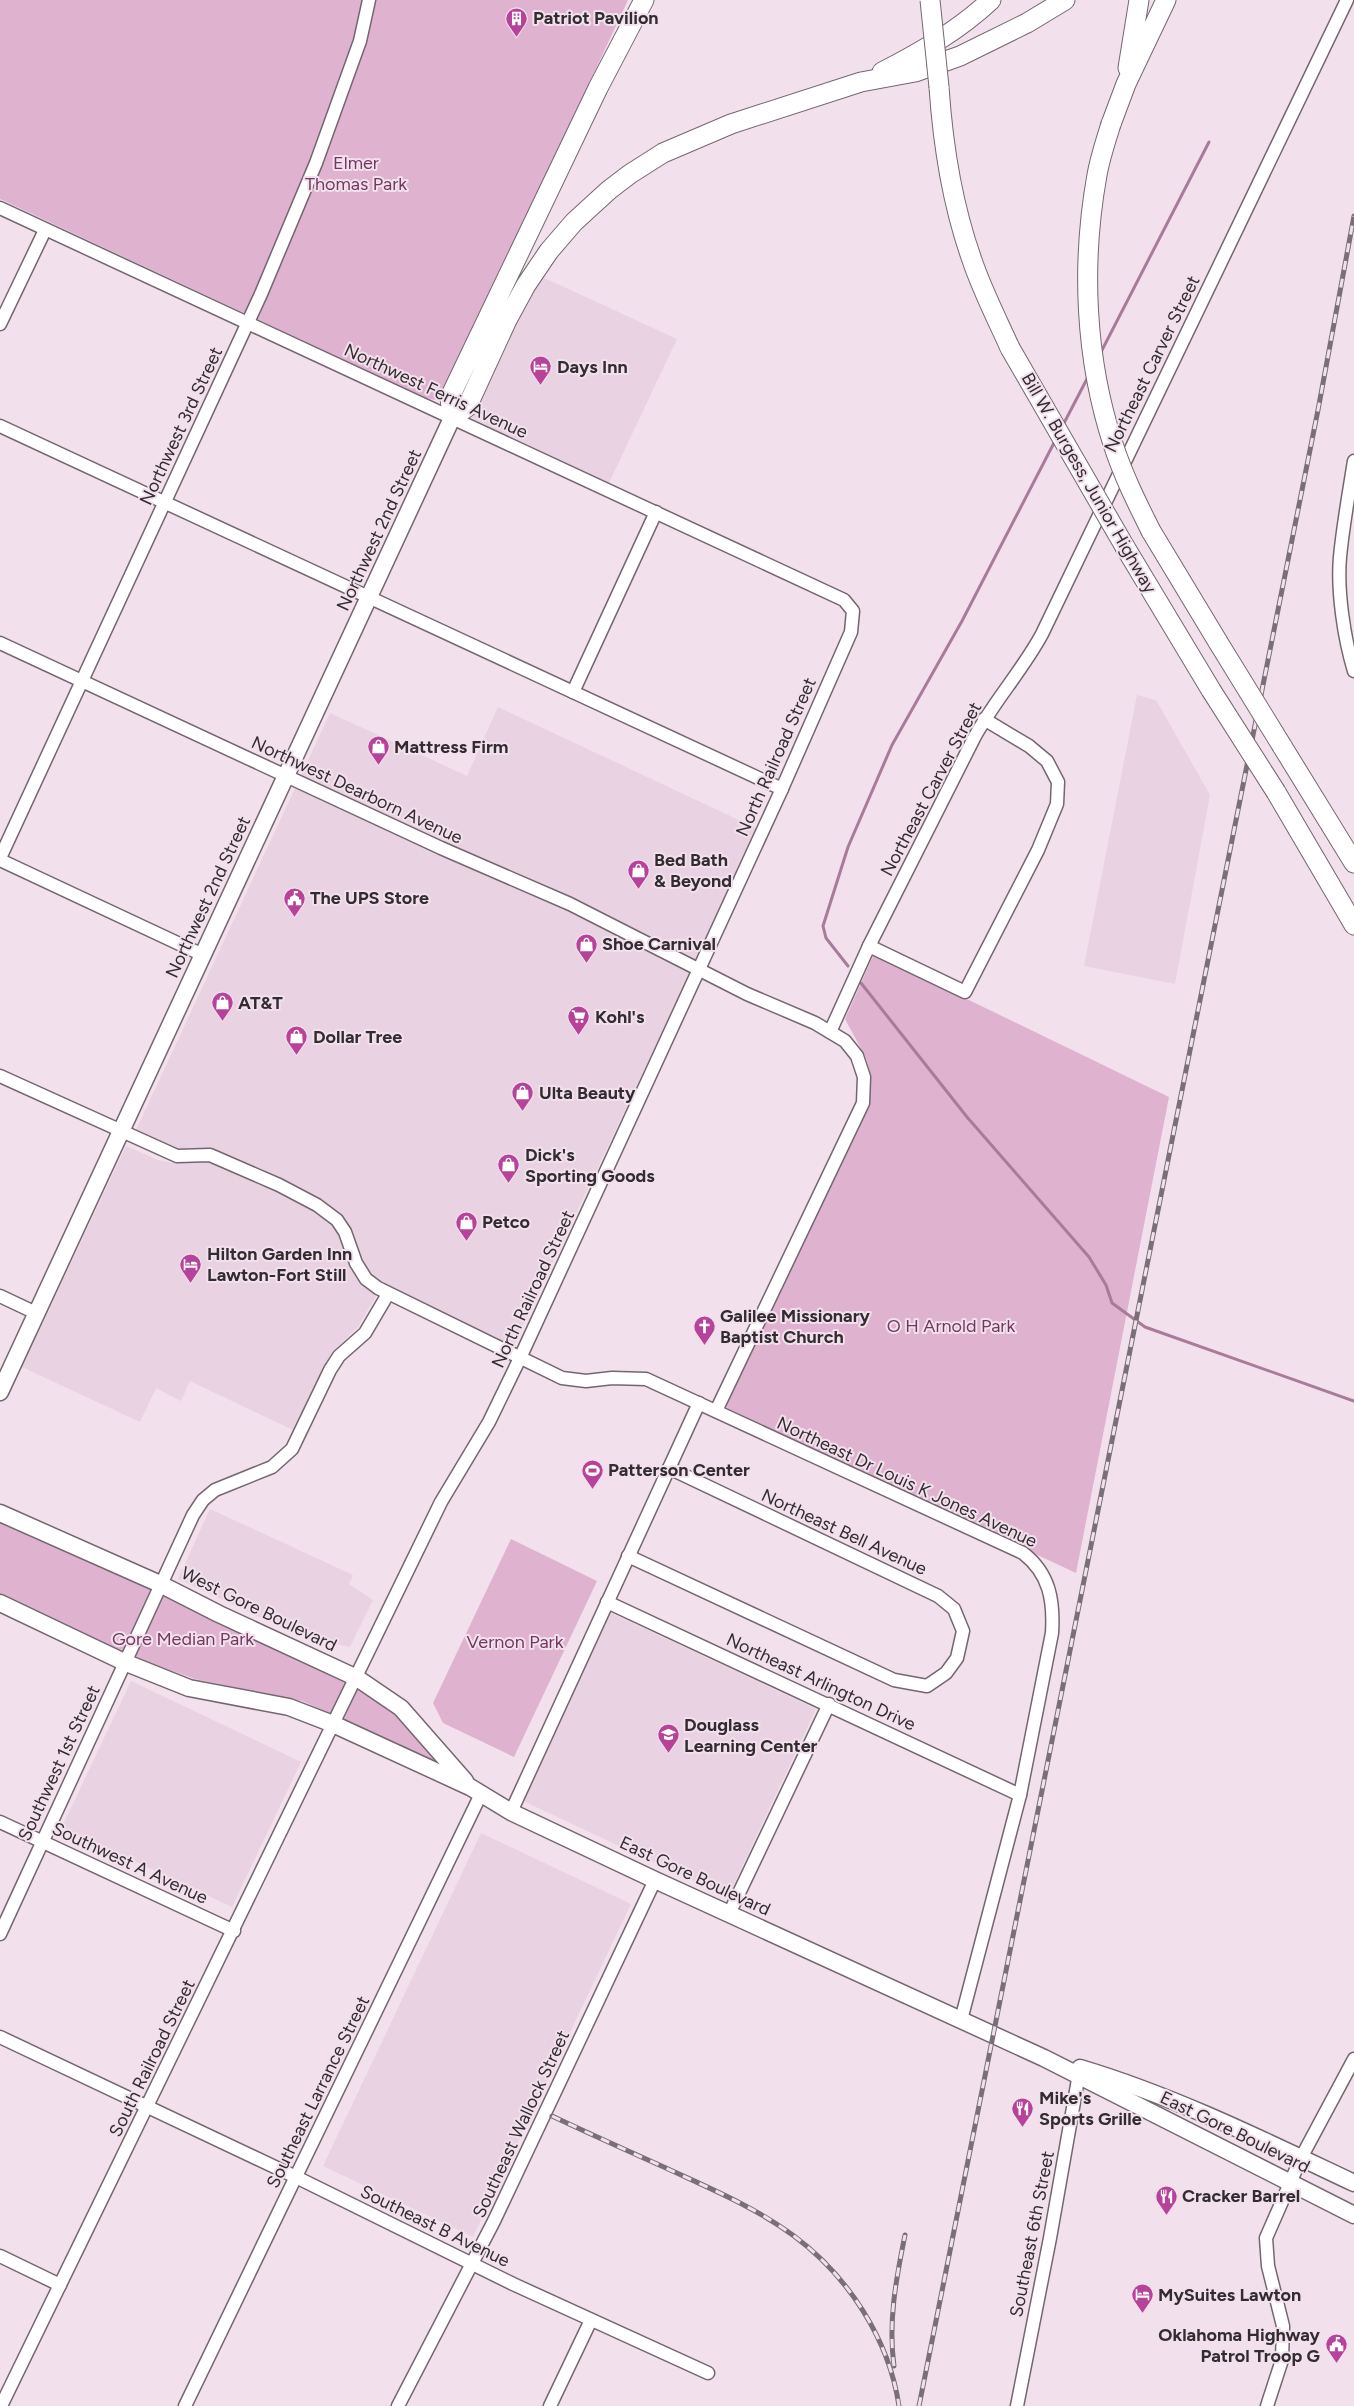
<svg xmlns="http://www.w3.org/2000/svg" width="1354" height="2406" font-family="Figtree,sans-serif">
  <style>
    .built { fill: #e9d2e1 }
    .green { fill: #dfb2d0 }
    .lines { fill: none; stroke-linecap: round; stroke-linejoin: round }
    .stream { stroke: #a97b9a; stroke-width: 3 }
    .minor-casing { stroke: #74666f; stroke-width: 15 }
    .major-casing { stroke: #74666f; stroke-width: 19 }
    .highway-casing { stroke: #74666f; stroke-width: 21 }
    .minor { stroke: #fff; stroke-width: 12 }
    .major { stroke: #fff; stroke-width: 16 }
    .highway { stroke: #fff; stroke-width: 19 }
    .rail-casing { stroke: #796f76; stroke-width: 5 }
    .rail { stroke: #f2e1ec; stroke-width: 3; stroke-dasharray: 9; stroke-linecap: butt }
    .highway-bridge-casing { stroke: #74666f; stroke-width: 21; stroke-linecap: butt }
    .highway-bridge { stroke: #fff; stroke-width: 19 }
    .labels { text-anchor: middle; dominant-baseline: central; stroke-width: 4; stroke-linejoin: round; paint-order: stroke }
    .poi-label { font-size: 18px; font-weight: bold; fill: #322c30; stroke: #f2e1ec; text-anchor: start }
    .park-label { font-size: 18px; fill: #723761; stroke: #f2e1ec }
    .street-label { font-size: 18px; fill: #322c30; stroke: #f2e1ec }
  </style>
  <rect width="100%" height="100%" fill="#f2e1ec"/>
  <!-- built -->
  <g class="built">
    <path d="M 538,275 L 677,339 L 608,485 L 472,418 L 503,343 Z"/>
    <path d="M 1137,695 L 1156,700 L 1210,795 L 1175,984 L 1084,966 Z"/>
    <path d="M 498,707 L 758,829 L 512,1349 L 404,1297 L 370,1273 L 363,1265 L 348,1230 L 228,1159 L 181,1152 L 135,1132 L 330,713 L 467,776 Z"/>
    <path d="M 126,1146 L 158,1160 L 172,1163 L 209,1161 L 219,1163 L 303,1202 L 324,1214 L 337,1229 L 353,1272 L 376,1296 L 358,1327 L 331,1353 L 295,1431 L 190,1381 L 181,1401 L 156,1388 L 140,1422 L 22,1367 Z"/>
    <path d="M 210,1509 L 353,1575 L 349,1584 L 373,1600 L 350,1647 L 298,1635 L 178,1579 Z"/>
    <path d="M 607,1611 L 816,1709 L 728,1897 L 519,1799 Z"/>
    <path d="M 131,1681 L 301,1762 L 232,1907 L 62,1827 Z"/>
    <path d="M 481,1833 L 631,1904 L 473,2237 L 323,2166 Z"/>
  </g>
  <!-- green -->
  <g class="green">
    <path d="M 0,0 L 628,0 L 445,393 L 435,400 L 426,398 L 0,199 Z"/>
    <path d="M 874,954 L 1169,1097 L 1076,1573 L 728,1411 L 726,1406 L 868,1096 L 870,1072 L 866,1058 L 845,1019 Z"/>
    <path d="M 0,1522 L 152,1586 L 122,1652 L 0,1598 Z"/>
    <path d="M 511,1539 L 597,1581 L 514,1757 L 443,1723 L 433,1703 Z"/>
    <path d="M 163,1593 L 348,1678 L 331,1714 L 302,1701 L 195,1679 L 133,1657 Z"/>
    <path d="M 359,1684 L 395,1711 L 437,1761 L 435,1762 L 344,1719 Z"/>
  </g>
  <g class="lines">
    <!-- stream -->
    <g class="stream">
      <path d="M 1100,354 L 1209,142"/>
      <path d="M 1063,425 L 1089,375"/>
      <path d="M 848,966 L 826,938 L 823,926 L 848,847 L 892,745 L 962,621 L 1056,439"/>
      <path d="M 861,983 L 967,1117 L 1089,1257 L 1106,1285 L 1112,1303 L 1145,1327 L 1354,1401"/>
    </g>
    <defs>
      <g id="minor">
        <path d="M 0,208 L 844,600 L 853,611 L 851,632 L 781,791 L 520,1358 L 489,1422 L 441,1502 L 1,2406"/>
        <path d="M 0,324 L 45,230"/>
        <path d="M 0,426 L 782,789"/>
        <path d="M 1354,461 C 1349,493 1343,525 1340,557 C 1337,591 1344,638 1354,671"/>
        <path d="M 0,643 L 441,848 L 570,904 L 747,994 L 815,1023 L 845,1041 L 857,1056 L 864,1077 L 863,1103 L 716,1411"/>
        <path d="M 573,692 L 656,512"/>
        <path d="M 0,858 L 261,294 L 316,163 L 360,41 L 369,0"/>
        <path d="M 0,860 L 203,955"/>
        <path d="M 869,946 L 965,992 L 1038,850 L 1057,804 L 1058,782 L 1047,761 L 1029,746 L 984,719"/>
        <path d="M 830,1032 L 869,946 L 974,738 C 994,701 1022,671 1042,634 L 1347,0"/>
        <path d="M 0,1076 L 177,1156 L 210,1155 L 279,1185 L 317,1205 L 337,1220 L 345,1232 L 356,1263 L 366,1279 L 378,1288 L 562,1378 L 586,1381 L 612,1378 L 646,1379 L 1023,1553 C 1050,1574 1054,1601 1052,1633 L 1020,1795 L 961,2020"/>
        <path d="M 0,1296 L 36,1313"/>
        <path d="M 628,1556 L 894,1680 L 927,1686 L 946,1673 L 957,1658 L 963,1631 L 954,1609 L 938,1596 L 669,1468"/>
        <path d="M 607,1602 L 1020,1795"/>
        <path d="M 511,1812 L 699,1403"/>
        <path d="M 0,1822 L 234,1931"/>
        <path d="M 729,1914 L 829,1704"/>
        <path d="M 0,1934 L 193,1515 L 203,1500 L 215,1490 L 272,1467 L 292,1449 L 330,1370 L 339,1356 L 365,1333 L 388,1294"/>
        <path d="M 0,2037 L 296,2177 L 513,2284 L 708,2373"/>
        <path d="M 0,2256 L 60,2285"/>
        <path d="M 185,2406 L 481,1794"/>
        <path d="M 398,2406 L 494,2221 L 655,1880"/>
        <path d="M 550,2406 L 591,2320"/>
        <path d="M 1017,2406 L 1050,2238 L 1080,2068"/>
        <path d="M 1267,2406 L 1282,2360 L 1283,2326 L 1268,2266 L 1266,2238 L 1301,2158 L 1354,2059"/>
      </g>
      <g id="major">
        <path d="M 0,1392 L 452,418"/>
        <path d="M 0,1513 L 160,1584 L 219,1614 L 357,1678 L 401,1708 L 465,1781"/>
        <path d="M 0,1603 L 124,1662 L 189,1688 L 289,1707 L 333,1724 L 470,1787 L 511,1812 L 655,1880 L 1044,2058 L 1354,2215"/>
        <path d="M 1080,2068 C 1174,2096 1265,2141 1354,2183"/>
      </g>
      <g id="highway">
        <path d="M 644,0 L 598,88 L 450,397 L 452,418 L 467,407 L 507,320 L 526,285 L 549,251 L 574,222 L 609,190 L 630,174 L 663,153 L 731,124 L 861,82 L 915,72 L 960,56 L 1027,23 L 1065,0"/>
        <path d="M 1128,68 L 1139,0"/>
        <path d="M 882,72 C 921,52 959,30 991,0"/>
        <path d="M 939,87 C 943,146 952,204 972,260 C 982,290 997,319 1010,348"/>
        <path d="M 1111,124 L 1126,84 L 1166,0"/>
        <path d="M 1151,531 L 1218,642"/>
        <path d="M 1125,547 L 1211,690"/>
        <path d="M 1282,746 L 1354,863"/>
        <path d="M 1276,792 L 1354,925"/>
      </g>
    </defs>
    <!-- minor casing -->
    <use href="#minor" class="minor-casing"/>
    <!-- major casing -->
    <use href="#major" class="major-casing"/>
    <!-- highway casing -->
    <use href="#highway" class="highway-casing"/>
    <!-- minor -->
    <use href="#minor" class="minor"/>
    <!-- major -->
    <use href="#major" class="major"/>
    <!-- highway -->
    <use href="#highway" class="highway"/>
    <defs>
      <g id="rail">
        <path d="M 552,2116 C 590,2134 628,2151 666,2168 C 709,2188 755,2207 794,2236 C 848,2276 889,2339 899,2406"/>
        <path d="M 894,2366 C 888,2322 896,2279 905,2235"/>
        <path d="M 919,2406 L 1318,410 L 1354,216"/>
      </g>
    </defs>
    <!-- rail casing -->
    <use href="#rail" class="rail-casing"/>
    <!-- rail -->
    <use href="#rail" class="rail"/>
    <defs>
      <g id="highway-bridge">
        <path d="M 930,0 L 939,87"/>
        <path d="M 1111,124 C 1106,140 1100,158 1097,175 C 1081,264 1085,358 1113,444 C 1123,475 1137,503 1151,531"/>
        <path d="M 1010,348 L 1125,547"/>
        <path d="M 1218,642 L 1282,746"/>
        <path d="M 1211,690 L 1276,792"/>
      </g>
    </defs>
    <!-- highway-bridge casing -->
    <use href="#highway-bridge" class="highway-bridge-casing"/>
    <!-- highway-bridge -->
    <use href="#highway-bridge" class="highway-bridge"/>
  </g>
  <!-- icons -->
  <defs>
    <symbol id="building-pin" viewBox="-11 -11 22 30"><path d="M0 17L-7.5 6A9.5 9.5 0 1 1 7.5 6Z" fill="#b74299" stroke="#f2e1ec"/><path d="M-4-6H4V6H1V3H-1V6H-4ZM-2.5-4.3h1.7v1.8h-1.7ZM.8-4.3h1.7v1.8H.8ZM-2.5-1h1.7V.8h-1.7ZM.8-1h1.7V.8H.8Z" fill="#fff"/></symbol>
    <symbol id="hotel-pin" viewBox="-11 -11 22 30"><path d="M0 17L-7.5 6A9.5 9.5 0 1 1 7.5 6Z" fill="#b74299" stroke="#f2e1ec"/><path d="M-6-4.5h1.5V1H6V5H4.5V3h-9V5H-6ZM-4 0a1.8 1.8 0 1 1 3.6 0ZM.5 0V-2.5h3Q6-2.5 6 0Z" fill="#fff"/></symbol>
    <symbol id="shop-pin" viewBox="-11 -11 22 30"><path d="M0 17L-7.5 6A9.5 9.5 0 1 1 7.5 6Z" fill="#b74299" stroke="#f2e1ec"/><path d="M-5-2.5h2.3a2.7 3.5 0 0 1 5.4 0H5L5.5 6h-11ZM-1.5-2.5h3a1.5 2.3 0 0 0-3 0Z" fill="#fff"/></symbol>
    <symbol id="civic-pin" viewBox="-11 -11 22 30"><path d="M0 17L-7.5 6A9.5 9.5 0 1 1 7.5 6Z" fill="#b74299" stroke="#f2e1ec"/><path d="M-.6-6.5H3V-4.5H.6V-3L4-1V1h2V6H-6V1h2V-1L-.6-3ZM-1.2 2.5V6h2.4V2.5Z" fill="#fff"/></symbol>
    <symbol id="supermarket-pin" viewBox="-11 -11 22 30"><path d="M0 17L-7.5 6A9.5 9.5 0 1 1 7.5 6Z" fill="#b74299" stroke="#f2e1ec"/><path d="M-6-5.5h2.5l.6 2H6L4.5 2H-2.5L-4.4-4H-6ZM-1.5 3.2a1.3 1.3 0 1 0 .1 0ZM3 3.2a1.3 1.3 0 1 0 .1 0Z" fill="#fff"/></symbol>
    <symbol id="church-pin" viewBox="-11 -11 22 30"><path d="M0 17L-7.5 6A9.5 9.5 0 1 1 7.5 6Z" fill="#b74299" stroke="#f2e1ec"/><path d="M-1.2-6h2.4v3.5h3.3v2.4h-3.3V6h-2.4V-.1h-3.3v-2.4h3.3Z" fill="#fff"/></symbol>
    <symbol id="stadium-pin" viewBox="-11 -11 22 30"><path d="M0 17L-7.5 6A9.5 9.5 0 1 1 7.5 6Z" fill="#b74299" stroke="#f2e1ec"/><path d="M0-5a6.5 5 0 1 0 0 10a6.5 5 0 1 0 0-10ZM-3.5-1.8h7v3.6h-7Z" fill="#fff"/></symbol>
    <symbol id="school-pin" viewBox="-11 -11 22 30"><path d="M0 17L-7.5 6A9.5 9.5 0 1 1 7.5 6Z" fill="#b74299" stroke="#f2e1ec"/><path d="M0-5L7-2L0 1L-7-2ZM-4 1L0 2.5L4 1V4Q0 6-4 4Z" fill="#fff"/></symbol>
    <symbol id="restaurant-pin" viewBox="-11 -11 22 30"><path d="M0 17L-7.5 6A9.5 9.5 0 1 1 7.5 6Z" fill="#b74299" stroke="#f2e1ec"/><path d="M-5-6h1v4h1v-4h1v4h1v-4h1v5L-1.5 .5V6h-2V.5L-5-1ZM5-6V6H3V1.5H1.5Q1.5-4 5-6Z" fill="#fff"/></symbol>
  </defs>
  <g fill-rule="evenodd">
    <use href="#building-pin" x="504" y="6" width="25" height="34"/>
    <use href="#hotel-pin" x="528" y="354" width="25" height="34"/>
    <use href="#shop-pin" x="366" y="734" width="25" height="34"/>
    <use href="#shop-pin" x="626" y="858" width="25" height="34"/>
    <use href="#civic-pin" x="282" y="886" width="25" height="34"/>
    <use href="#shop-pin" x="574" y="932" width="25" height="34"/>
    <use href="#shop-pin" x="210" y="990" width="25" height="34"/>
    <use href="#supermarket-pin" x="566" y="1004" width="25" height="34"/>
    <use href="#shop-pin" x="284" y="1024" width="25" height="34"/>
    <use href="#shop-pin" x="510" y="1080" width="25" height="34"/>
    <use href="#shop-pin" x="496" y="1152" width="25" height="34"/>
    <use href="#shop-pin" x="454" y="1210" width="25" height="34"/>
    <use href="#hotel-pin" x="178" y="1252" width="25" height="34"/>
    <use href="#church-pin" x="692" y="1314" width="25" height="34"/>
    <use href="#stadium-pin" x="580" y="1458" width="25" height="34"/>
    <use href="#school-pin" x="656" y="1722" width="25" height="34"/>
    <use href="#restaurant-pin" x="1010" y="2096" width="25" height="34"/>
    <use href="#restaurant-pin" x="1154" y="2184" width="25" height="34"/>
    <use href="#hotel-pin" x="1130" y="2282" width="25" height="34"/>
    <use href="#civic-pin" x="1324" y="2332" width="25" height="34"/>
  </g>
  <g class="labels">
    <!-- poi labels -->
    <g class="poi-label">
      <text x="533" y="18">Patriot Pavilion</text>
      <text x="557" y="367">Days Inn</text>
      <text x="394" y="747">Mattress Firm</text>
      <text x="654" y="860">Bed Bath<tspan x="654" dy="21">&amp; Beyond</tspan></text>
      <text x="310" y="898">The UPS Store</text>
      <text x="602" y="944">Shoe Carnival</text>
      <text x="238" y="1003">AT&amp;T</text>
      <text x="595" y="1017">Kohl's</text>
      <text x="313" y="1037">Dollar Tree</text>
      <text x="539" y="1093">Ulta Beauty</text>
      <text x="525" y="1155">Dick's<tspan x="525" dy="21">Sporting Goods</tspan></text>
      <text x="482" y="1222">Petco</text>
      <text x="207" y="1254">Hilton Garden Inn<tspan x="207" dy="21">Lawton-Fort Still</tspan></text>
      <text x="720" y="1316">Galilee Missionary<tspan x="720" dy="21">Baptist Church</tspan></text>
      <text x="608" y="1470">Patterson Center</text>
      <text x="684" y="1725">Douglass<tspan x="684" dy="21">Learning Center</tspan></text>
      <text x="1039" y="2098">Mike's<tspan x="1039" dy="21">Sports Grille</tspan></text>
      <text x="1182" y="2196">Cracker Barrel</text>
      <text x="1158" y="2295">MySuites Lawton</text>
      <text x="1320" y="2335" text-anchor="end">Oklahoma Highway<tspan x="1320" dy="21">Patrol Troop G</tspan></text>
    </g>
    <!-- park labels -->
    <g class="park-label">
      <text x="356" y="163">Elmer<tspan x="356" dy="21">Thomas Park</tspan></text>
      <text x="951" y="1326">O H Arnold Park</text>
      <text x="183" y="1639">Gore Median Park</text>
      <text x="515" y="1642">Vernon Park</text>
    </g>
    <!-- street labels -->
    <g class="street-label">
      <text transform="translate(1152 364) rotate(-64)">Northeast Carver Street</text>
      <text transform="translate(436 391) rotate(25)">Northwest Ferris Avenue</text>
      <text transform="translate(181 426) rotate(-65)">Northwest 3rd Street</text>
      <text transform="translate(1089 483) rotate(60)">Bill W. Burgess, Junior Highway</text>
      <text transform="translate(379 530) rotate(-65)">Northwest 2nd Street</text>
      <text transform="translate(776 757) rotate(-66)">North Railroad Street</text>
      <text transform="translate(931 789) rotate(-62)">Northeast Carver Street</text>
      <text transform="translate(357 790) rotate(25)">Northwest Dearborn Avenue</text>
      <text transform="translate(208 897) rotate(-65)">Northwest 2nd Street</text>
      <text transform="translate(533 1289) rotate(-65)">North Railroad Street</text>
      <text transform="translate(907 1482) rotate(25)">Northeast Dr Louis K Jones Avenue</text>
      <text transform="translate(844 1532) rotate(25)">Northeast Bell Avenue</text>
      <text transform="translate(259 1609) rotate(26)">West Gore Boulevard</text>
      <text transform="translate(821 1682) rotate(25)">Northeast Arlington Drive</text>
      <text transform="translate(59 1763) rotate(-65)">Southwest 1st Street</text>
      <text transform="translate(130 1863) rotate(25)">Southwest A Avenue</text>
      <text transform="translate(695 1876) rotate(25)">East Gore Boulevard</text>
      <text transform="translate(152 2058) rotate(-64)">South Railroad Street</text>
      <text transform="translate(318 2092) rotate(-64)">Southeast Larrance Street</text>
      <text transform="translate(521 2124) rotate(-65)">Southeast Wallock Street</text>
      <text transform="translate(1235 2132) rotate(26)">East Gore Boulevard</text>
      <text transform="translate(435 2226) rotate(26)">Southeast B Avenue</text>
      <text transform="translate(1032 2234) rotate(-79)">Southeast 6th Street</text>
    </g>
  </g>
</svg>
